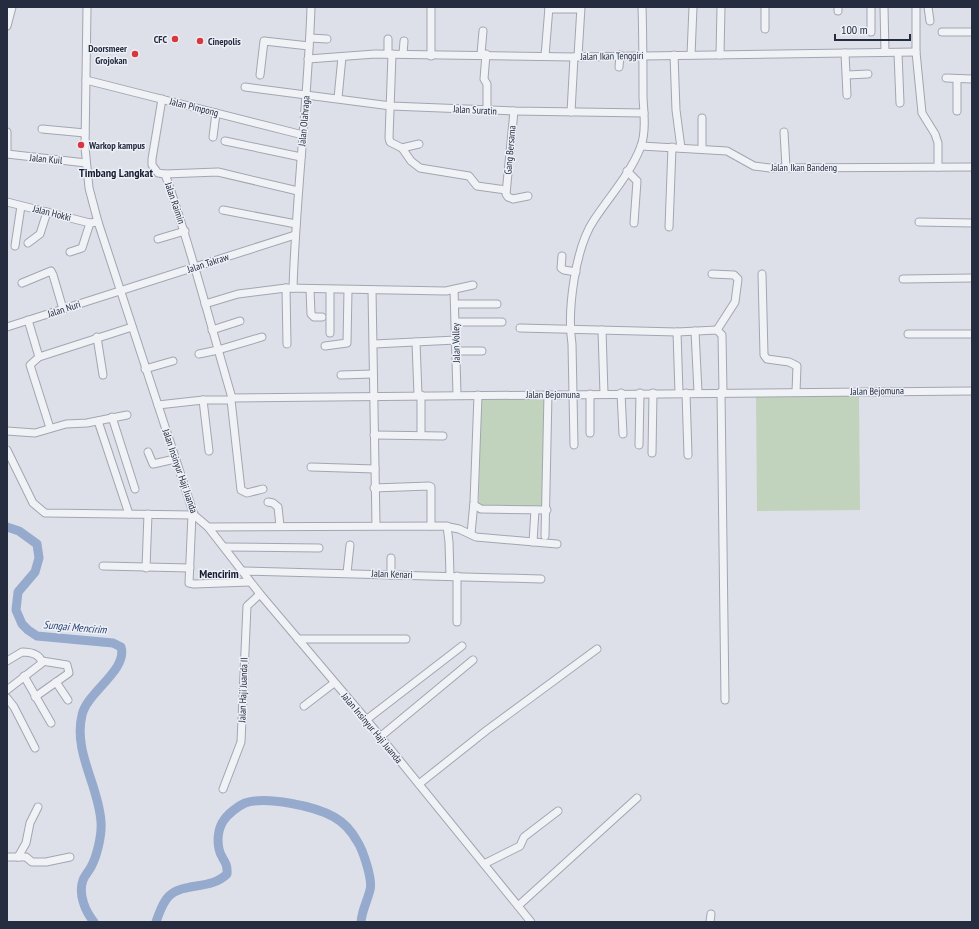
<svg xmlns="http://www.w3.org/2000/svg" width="979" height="929" font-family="'PT Sans Narrow',sans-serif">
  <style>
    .green { fill: #c1d3bd }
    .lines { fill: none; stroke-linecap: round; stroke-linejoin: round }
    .river { stroke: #95aacc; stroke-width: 9 }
    .minor-casing { stroke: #a2a6b2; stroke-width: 9 }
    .minor { stroke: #f0f2f6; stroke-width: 7 }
    .poi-dot { fill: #d9363e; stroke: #edf0f6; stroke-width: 1.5 }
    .labels { text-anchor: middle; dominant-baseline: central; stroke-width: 3; stroke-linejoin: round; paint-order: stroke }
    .poi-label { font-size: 10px; font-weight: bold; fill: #252c40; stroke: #edf0f6; text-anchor: end }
    .street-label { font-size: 10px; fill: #252c40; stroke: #edf0f6 }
    .water-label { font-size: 11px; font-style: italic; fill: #2c4677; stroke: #edf0f6 }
    .quarter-label { font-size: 12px; font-weight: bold; fill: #181e31; stroke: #edf0f6 }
  </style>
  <rect width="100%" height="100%" fill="#dde0e8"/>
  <!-- green -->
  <g class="green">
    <path d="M 859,395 L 860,510 L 757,511 L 756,396 Z"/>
    <path d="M 480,397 L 545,398 L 544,507 L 479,506 Z"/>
  </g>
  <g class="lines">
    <!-- river -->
    <g class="river">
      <path d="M 7,527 L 19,531 L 37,544 L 39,558 L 35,572 L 18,592 L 16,610 L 22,624 L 28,630 L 37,636 L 113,643 L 121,647 C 128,670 87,692 82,715 C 73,752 99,786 101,822 C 102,835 97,856 91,867 C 89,871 85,875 83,880 C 78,894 85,911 94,922"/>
      <path d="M 156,922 C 159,914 162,903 169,896 C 184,882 211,890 227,874 C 228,860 221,860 219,849 C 217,840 218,828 224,820 C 228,814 238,806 245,803 C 266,796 315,806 334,817 C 343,822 352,832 357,841 C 363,850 373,880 370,890 C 367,902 362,910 361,922"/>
    </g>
    <defs>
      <g id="minor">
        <path d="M 87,7 L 85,147 L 89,188 L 98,222 L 194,515 L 208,527 L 260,594 L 370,724 L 531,922"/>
        <path d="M 431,7 L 431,56"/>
        <path d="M 838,7 L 838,11"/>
        <path d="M 884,7 L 885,52"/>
        <path d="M 916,7 L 916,52 L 922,113 L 935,134 L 938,143 L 938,167"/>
        <path d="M 928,7 L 930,21"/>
        <path d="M 549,9 L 578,9"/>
        <path d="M 7,26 L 12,7"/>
        <path d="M 765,29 L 765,7"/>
        <path d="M 871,32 L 871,7"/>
        <path d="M 942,32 L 972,32"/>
        <path d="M 310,38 L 327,39"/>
        <path d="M 388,39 L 388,54"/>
        <path d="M 845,53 L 847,95"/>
        <path d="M 898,53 L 900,103"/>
        <path d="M 392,54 L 389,138 L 390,142 L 402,148 L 411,161 L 420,168 L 469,176 L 477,186 L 506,190"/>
        <path d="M 403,54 L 404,41"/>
        <path d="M 481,54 L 483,31"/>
        <path d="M 486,54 L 484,79 L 487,84 L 487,110"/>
        <path d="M 674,55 L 676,110 L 681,148"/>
        <path d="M 691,55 L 693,7"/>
        <path d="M 720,55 L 721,7"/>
        <path d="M 545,56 L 549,7"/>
        <path d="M 578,56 L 581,7"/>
        <path d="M 308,59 L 375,54 L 574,57 L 916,52"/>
        <path d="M 619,67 L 620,55"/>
        <path d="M 260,75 L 264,41 L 309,46"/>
        <path d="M 847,75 L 868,74"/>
        <path d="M 946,78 L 972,79"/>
        <path d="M 957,79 L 957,111"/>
        <path d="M 86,80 L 303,135"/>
        <path d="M 245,87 L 391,106 L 514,111 L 644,113"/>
        <path d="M 338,98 L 342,57"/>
        <path d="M 162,99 L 152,159 L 152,165 L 158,173 L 165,174 L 218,172 L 298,191"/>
        <path d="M 514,111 L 506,194 L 508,197 L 513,199 L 528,196"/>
        <path d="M 571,112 L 574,57"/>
        <path d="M 42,129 L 85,133"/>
        <path d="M 7,132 L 7,154"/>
        <path d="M 784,132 L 786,167"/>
        <path d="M 213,137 L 216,113"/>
        <path d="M 225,141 L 301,157"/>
        <path d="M 641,146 L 727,151 L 754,166 L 770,168 L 972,167"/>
        <path d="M 402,148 L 419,144"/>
        <path d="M 702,149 L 702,118"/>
        <path d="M 7,154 L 86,163"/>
        <path d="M 627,171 L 637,181 L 634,223"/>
        <path d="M 165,174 C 191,247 210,323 232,398"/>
        <path d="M 7,202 L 90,223 L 98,222"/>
        <path d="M 223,210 L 296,224"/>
        <path d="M 919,222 L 972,223"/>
        <path d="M 669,227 L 672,147"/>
        <path d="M 158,239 L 185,231"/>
        <path d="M 28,243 L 40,234 L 47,212"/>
        <path d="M 15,246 L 21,206"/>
        <path d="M 70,252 L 82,248 L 90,223"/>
        <path d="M 562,256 L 561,268 L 564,270 L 576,272"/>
        <path d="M 712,274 L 734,275 L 738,279 L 735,302 L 717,330"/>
        <path d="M 762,274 L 764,355 L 767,359 L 789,362 L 797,366 L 796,392"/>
        <path d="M 903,279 L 972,278"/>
        <path d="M 22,283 L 51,271 L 53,275 L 63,309"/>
        <path d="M 286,288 L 287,344"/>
        <path d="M 293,288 C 296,194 308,101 311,7"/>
        <path d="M 310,289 L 311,314 L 314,317 L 322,317"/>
        <path d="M 372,290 L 376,525"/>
        <path d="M 454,290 L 457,395"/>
        <path d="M 205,304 L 238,294 L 286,288 L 446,291 L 473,285"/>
        <path d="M 455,304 L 497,304"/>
        <path d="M 28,320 L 39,357"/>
        <path d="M 456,322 L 502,322"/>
        <path d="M 7,327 L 295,235"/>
        <path d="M 520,328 L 677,332 L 717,330 L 722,335 L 723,392"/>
        <path d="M 212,330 L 240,321"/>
        <path d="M 602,330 L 604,394"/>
        <path d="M 695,331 L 698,392"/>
        <path d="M 677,332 L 679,393"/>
        <path d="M 330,333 L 330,290"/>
        <path d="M 908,334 L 972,334"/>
        <path d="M 97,337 L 103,375"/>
        <path d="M 416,342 L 418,395"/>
        <path d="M 374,344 L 456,340"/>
        <path d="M 325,346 L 347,343 L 348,290"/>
        <path d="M 457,351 L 482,351"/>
        <path d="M 199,354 L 218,350 L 262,337"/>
        <path d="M 145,369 L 173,361"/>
        <path d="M 341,375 L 373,374"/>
        <path d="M 721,392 L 725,700"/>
        <path d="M 621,393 L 623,434"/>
        <path d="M 686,393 L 688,455"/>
        <path d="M 590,394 L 590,433"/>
        <path d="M 421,395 L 421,435"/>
        <path d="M 203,400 L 209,451"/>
        <path d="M 231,400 L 241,490 L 247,493 L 263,489"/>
        <path d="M 158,405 L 203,400 L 231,400 L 232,398 L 972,391"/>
        <path d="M 112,417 L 135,489"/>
        <path d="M 98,421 L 129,514"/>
        <path d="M 50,428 L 30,365 L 39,357 L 132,327"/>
        <path d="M 7,431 L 35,433 L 66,424 L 87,423 L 127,415"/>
        <path d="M 374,435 L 443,436"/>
        <path d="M 574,445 L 572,344 C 567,311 575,248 594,220 C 609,197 631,173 641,146 C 646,132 644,113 643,98 C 643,68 643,37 642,7"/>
        <path d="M 639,445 L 640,393"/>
        <path d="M 7,450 L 33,503 L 45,513 L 194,515"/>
        <path d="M 148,452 L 153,464 L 175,459"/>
        <path d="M 652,453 L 653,393"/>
        <path d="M 311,467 L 375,469"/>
        <path d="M 374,488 L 429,486 L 431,487 L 431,526"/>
        <path d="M 268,502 L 273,503 L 278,507 L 280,526"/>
        <path d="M 474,505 L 481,509 L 547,510"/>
        <path d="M 192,514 L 189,583 L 194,584 L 250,582"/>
        <path d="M 447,526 L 449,542 L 450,576"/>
        <path d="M 208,527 L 444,526 L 459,529 L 476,537 L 557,544"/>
        <path d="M 471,534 L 474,502 L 478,395"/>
        <path d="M 545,536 L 548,394"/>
        <path d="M 533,542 L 535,510"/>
        <path d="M 224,547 L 319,548"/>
        <path d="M 103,566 L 190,568"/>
        <path d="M 146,568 L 148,514"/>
        <path d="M 242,571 L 541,579"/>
        <path d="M 347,573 L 350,545"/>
        <path d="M 391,575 L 391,558"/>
        <path d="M 457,622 L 457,576"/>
        <path d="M 298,639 L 406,639"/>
        <path d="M 7,661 L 22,652 C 30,652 40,654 42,663 L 7,690"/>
        <path d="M 24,676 L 51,723"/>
        <path d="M 56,682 L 68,700"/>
        <path d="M 35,697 L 69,673 L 67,665 L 42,661"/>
        <path d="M 7,698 L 14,707 L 35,748"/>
        <path d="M 304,706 L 334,683"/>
        <path d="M 366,720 L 462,646"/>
        <path d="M 380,737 L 473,660"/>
        <path d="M 419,784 L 487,730 L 597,649"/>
        <path d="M 223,789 L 241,742 L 247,606 L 260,594"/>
        <path d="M 7,857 L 26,857 L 32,862 L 46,862 L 70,857"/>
        <path d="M 18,857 L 26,843 L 30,823 L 38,807"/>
        <path d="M 484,864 L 520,846 L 524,837 L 558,811"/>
        <path d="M 518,906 L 637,798"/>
        <path d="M 710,922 L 711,914"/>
      </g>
    </defs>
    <!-- minor casing -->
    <use href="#minor" class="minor-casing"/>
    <!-- minor -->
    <use href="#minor" class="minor"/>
  </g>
  <!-- markers -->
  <g class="poi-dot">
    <circle cx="175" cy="39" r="4"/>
    <circle cx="200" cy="41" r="4"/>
    <circle cx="135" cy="54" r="4"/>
    <circle cx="81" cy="145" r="4"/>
  </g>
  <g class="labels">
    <!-- poi labels -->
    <g class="poi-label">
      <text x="167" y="39">CFC</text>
      <text x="208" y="41" text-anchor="start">Cinepolis</text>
      <text x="127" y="48">Doorsmeer<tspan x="127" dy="12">Grojokan</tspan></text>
      <text x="89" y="145" text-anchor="start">Warkop kampus</text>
    </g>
    <!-- street labels -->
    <g class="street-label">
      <text transform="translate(612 56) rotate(-1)">Jalan Ikan Tenggiri</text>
      <text transform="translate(194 107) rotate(14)">Jalan Pimpong</text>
      <text transform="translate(475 110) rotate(3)">Jalan Suratin</text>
      <text transform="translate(304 121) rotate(-85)">Jalan Olahraga</text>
      <text transform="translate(510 150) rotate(-85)">Gang Bersama</text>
      <text transform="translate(46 159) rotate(5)">Jalan Kuil</text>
      <text x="804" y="167">Jalan Ikan Bandeng</text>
      <text transform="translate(175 203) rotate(71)">Jalan Raimin</text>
      <text transform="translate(52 213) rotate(14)">Jalan Hokki</text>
      <text transform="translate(208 263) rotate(-18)">Jalan Takraw</text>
      <text transform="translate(64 309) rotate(-18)">Jalan Nuri</text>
      <text transform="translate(456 343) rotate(-91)">Jalan Volley</text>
      <text transform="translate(877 391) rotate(-1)">Jalan Bejomuna</text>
      <text x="553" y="394">Jalan Bejomuna</text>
      <text transform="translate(180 471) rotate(71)">Jalan Insinyur Haji Juanda</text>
      <text transform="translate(392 574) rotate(2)">Jalan Kenari</text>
      <text transform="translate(243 690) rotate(-88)">Jalan Haji Juanda II</text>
      <text transform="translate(372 728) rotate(50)">Jalan Insinyur Haji Juanda</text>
    </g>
    <!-- water labels -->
    <g class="water-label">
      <text transform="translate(75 627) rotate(5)">Sungai Mencirim</text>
    </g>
    <!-- quarter labels -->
    <g class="quarter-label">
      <text x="116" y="172">Timbang Langkat</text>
      <text x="219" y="573">Mencirim</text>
    </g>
  </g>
  <!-- border -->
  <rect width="979" height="929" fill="none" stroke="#252c40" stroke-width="16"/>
  <!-- scale -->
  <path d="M835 34v6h75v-6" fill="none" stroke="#252c40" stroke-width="2"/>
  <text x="841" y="34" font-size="12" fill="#252c40" stroke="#edf0f6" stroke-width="3" paint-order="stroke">100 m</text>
</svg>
